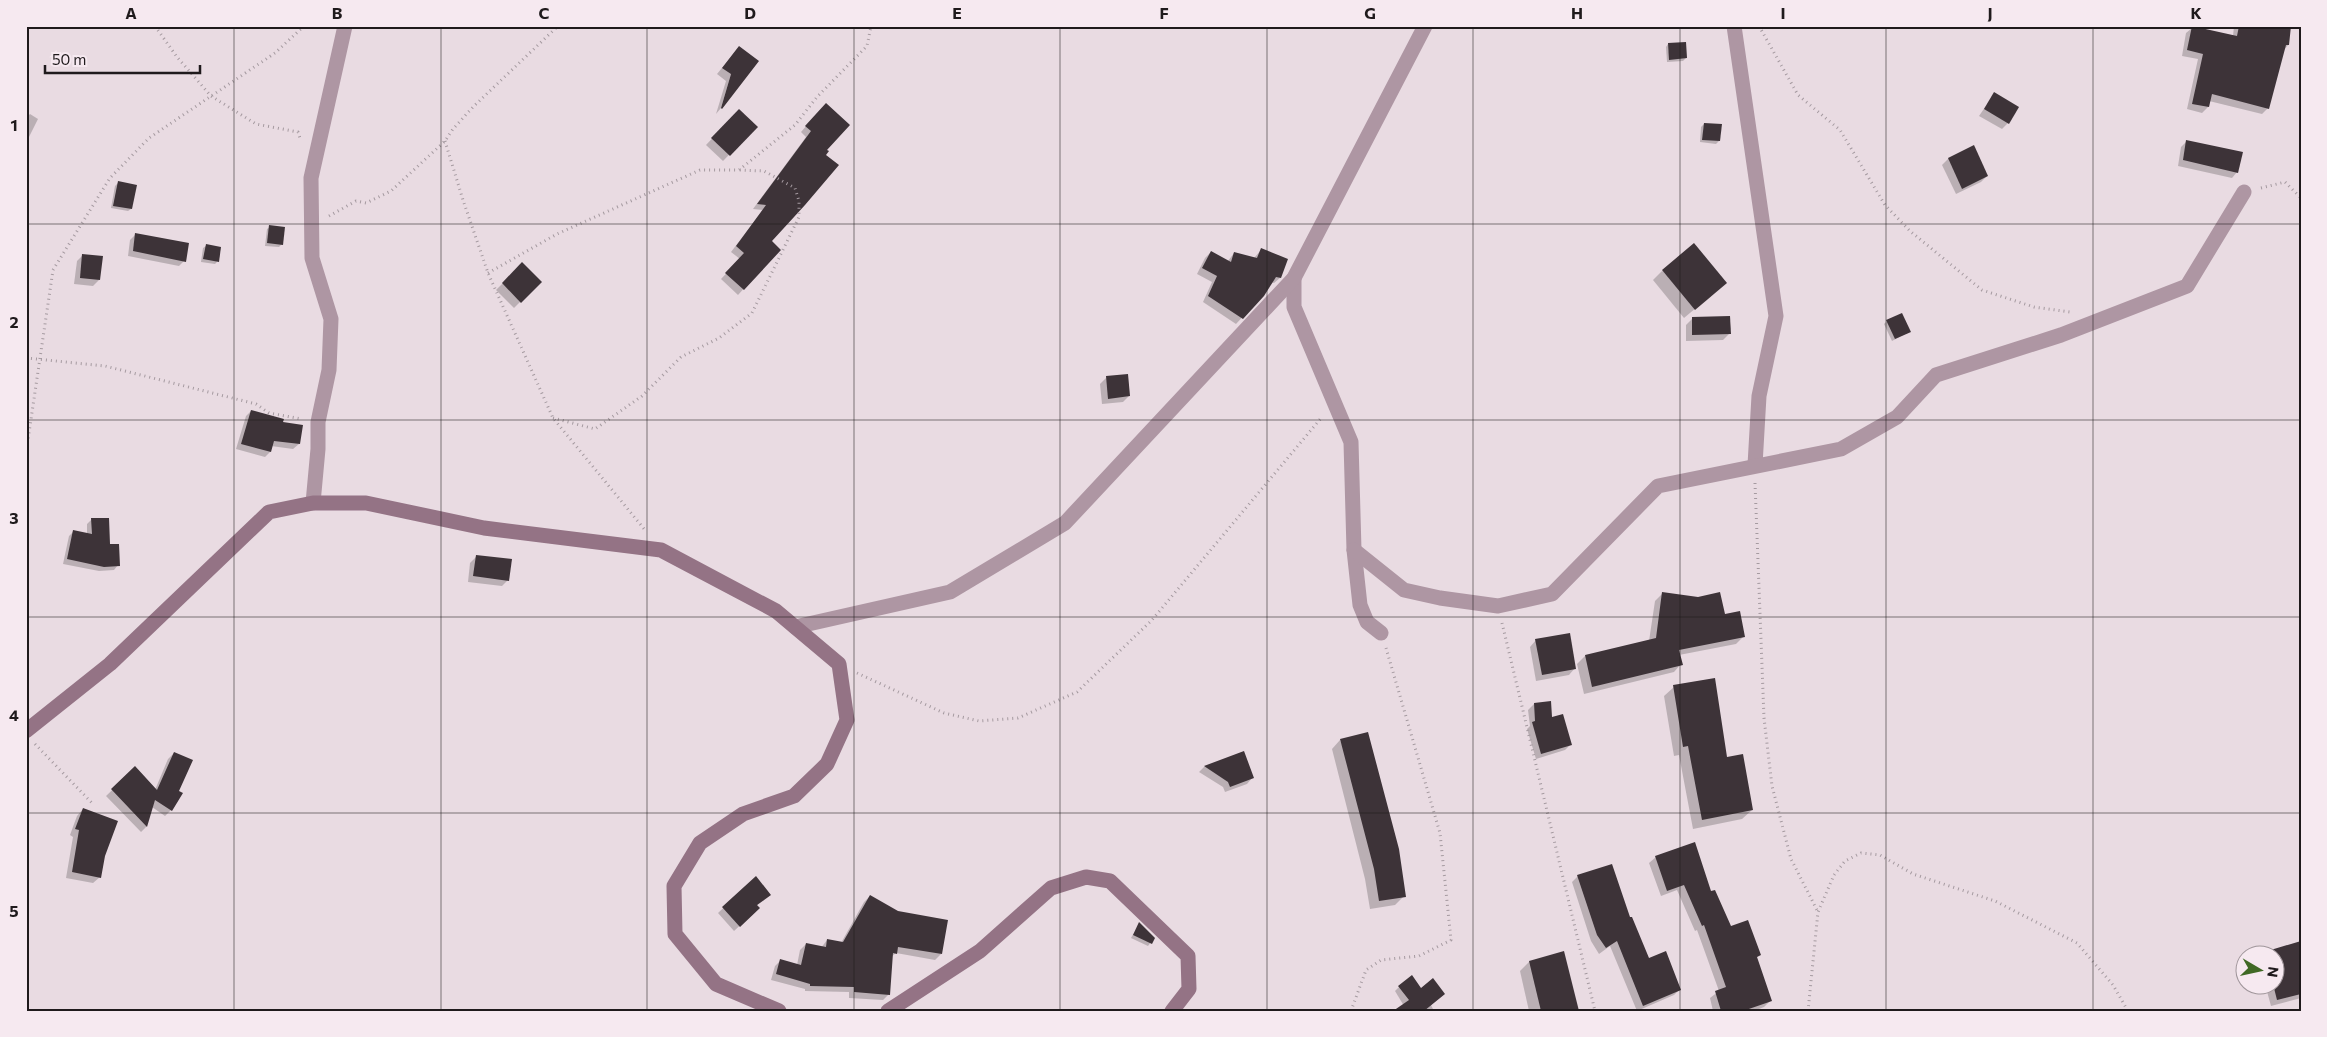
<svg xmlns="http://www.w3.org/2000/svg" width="2327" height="1037" font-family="Commissioner,sans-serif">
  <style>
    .shadow { fill: #0003 }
    .building { fill: #3d3338 }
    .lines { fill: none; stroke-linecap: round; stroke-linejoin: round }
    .path { stroke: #a59aa0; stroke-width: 3; stroke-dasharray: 1 4; stroke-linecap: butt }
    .street { stroke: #ae96a3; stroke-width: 15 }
    .secondary { stroke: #947385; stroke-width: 15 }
    .grid { fill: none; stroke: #1f1a1c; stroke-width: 1; stroke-opacity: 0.55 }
    .neatline { fill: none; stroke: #1f1a1c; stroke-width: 2 }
    .grid-label { font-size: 16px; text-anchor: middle; font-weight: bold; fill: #1f1a1c }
  </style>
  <rect width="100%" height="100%" fill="#e9dbe2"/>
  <!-- shadow -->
  <g class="shadow">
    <path d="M 2234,26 L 2290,26 L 2288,45 L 2284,50 L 2268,108 L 2262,114 L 2209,101 L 2208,107 L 2202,113 L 2187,109 L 2198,59 L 2182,56 L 2186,33 L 2192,28 L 2233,36 Z"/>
    <path d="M 1668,44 L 1686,58 L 1683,61 L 1667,62 L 1666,47 Z"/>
    <path d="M 739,47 L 721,108 L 716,114 L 726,81 L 717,74 Z"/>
    <path d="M 1994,94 L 2008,123 L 2002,129 L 1979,116 Z"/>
    <path d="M 739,110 L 756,127 L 723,161 L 706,145 Z"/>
    <path d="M 820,110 L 825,150 L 770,241 L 779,250 L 738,295 L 721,279 L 740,259 L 731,252 L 763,210 L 753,209 L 806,137 L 801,132 Z"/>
    <path d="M 30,114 L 38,119 L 26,143 L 26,118 Z"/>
    <path d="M 1704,124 L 1719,141 L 1716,144 L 1700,142 L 1701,127 Z"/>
    <path d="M 2187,141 L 2237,172 L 2232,178 L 2178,166 L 2181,147 Z"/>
    <path d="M 1973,147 L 1987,176 L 1981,182 L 1956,194 L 1942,165 L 1948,159 Z"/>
    <path d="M 118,183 L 131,209 L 128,211 L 111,208 L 115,186 Z"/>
    <path d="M 270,227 L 282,244 L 279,247 L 265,246 L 267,229 Z"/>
    <path d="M 136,234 L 184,261 L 179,266 L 128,256 L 130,240 Z"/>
    <path d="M 206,246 L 217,262 L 215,264 L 201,262 L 203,248 Z"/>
    <path d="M 1261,250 L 1280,278 L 1274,283 L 1271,282 L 1263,295 L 1236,324 L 1203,302 L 1212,282 L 1197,274 L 1205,258 L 1211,252 L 1228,261 L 1234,253 L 1254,258 Z"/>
    <path d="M 83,255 L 99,280 L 93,286 L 74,284 L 77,261 Z"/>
    <path d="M 522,264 L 540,282 L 514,308 L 496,290 Z"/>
    <path d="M 1662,271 L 1715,292 L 1684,318 L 1653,280 Z"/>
    <path d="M 1692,319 L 1729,334 L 1723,340 L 1686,341 L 1686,325 Z"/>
    <path d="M 1887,321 L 1909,332 L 1892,341 L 1884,324 Z"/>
    <path d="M 1106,378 L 1129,396 L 1123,402 L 1102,404 L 1100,384 Z"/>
    <path d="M 251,411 L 282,423 L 299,444 L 293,449 L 271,446 L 270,452 L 265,457 L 236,449 L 246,416 Z"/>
    <path d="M 92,519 L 118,565 L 114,570 L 99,571 L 63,564 L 69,536 L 74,531 L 87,534 L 87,524 Z"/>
    <path d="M 477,556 L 508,580 L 502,586 L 468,582 L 470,563 Z"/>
    <path d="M 1663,593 L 1724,615 L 1744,636 L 1736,644 L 1679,655 L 1681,664 L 1674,672 L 1584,694 L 1577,664 L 1585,656 L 1649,641 L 1655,601 Z"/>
    <path d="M 1536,640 L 1575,668 L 1569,675 L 1536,681 L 1530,647 Z"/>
    <path d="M 1674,687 L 1726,758 L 1752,810 L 1742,819 L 1693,829 L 1679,755 L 1674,756 L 1664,696 Z"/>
    <path d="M 1534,704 L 1551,718 L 1571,744 L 1565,750 L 1536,759 L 1527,729 L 1530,726 L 1528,710 Z"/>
    <path d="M 1340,740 L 1404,896 L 1395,905 L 1370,909 L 1365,879 L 1332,749 Z"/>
    <path d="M 1243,752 L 1252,778 L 1247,784 L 1225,792 L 1223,787 L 1199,772 L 1204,767 Z"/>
    <path d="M 174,753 L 171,810 L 165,816 L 152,807 L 146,827 L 141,832 L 106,796 L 135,768 L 155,790 L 168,759 Z"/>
    <path d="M 83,809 L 104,856 L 100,877 L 93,883 L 66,878 L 73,837 L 70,835 L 77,816 Z"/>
    <path d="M 1656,857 L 1711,893 L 1730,928 L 1759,955 L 1756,958 L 1770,1001 L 1764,1007 L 1754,1011 L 1713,1011 L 1710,998 L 1719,991 L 1697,930 L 1695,931 L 1677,890 L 1661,896 L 1649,863 Z"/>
    <path d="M 1578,876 L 1629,919 L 1649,959 L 1680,989 L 1674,995 L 1637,1011 L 1610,946 L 1599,954 L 1591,941 L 1572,882 Z"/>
    <path d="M 756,877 L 764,900 L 756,906 L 759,908 L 734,931 L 718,913 Z"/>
    <path d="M 870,896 L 941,954 L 935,960 L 896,953 L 891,957 L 889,994 L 883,1000 L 849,998 L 849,992 L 805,991 L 805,989 L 771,980 L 775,966 L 781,960 L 797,965 L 800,950 L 806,944 L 821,948 L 827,940 L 841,943 L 864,902 Z"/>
    <path d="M 1139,924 L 1154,938 L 1148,946 L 1131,938 Z"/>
    <path d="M 2301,949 L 2301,998 L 2271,1006 L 2265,984 L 2274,984 L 2274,954 L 2263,954 Z"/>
    <path d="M 1563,953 L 1577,1011 L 1529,1011 L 1520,971 L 1529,962 Z"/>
    <path d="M 1399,987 L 1431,1005 L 1434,1011 L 1407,1011 L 1395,991 Z"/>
  </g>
  <!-- building -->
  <g class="building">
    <path d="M 2192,26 L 2237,36 L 2239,26 L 2291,26 L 2289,45 L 2286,45 L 2269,109 L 2212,94 L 2209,107 L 2192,104 L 2203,54 L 2187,50 Z"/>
    <path d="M 1686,42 L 1687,58 L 1669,60 L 1668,43 Z"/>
    <path d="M 739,46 L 759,61 L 722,109 L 721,108 L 731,74 L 722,68 Z"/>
    <path d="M 1994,92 L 2019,107 L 2009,124 L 1984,109 Z"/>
    <path d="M 826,103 L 850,125 L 827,150 L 829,151 L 826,155 L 839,165 L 805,205 L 772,241 L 781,250 L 744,290 L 725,273 L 744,253 L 736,246 L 766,205 L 757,204 L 811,131 L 805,126 Z"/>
    <path d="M 739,109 L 758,127 L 730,156 L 711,138 Z"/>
    <path d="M 1704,123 L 1722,124 L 1720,141 L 1702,140 Z"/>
    <path d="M 2186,140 L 2243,152 L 2238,173 L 2183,160 Z"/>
    <path d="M 1974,145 L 1988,176 L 1962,189 L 1948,158 Z"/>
    <path d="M 118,181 L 137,185 L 132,209 L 113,206 Z"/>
    <path d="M 269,225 L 285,227 L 283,245 L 267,243 Z"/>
    <path d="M 135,233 L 189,243 L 186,262 L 133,251 Z"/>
    <path d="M 1694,243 L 1727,283 L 1695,310 L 1662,270 Z"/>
    <path d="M 206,244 L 221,247 L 219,262 L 203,259 Z"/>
    <path d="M 1261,248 L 1288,259 L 1281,278 L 1276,277 L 1264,296 L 1243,319 L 1208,296 L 1217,276 L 1202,268 L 1211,251 L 1231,262 L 1234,252 L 1257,258 Z"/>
    <path d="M 82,254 L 103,256 L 100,280 L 80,278 Z"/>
    <path d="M 522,262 L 542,282 L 521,303 L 502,283 Z"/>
    <path d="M 1902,313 L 1911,332 L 1895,339 L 1886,320 Z"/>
    <path d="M 1730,316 L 1731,334 L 1692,335 L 1692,317 Z"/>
    <path d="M 1128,374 L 1130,396 L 1108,399 L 1106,376 Z"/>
    <path d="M 251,410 L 284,419 L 283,422 L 303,425 L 300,444 L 274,441 L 271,452 L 241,444 Z"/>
    <path d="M 91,518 L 109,518 L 110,544 L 119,544 L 120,566 L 104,567 L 67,559 L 73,530 L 92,534 Z"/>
    <path d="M 476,555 L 512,559 L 509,581 L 473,576 Z"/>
    <path d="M 1662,592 L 1698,597 L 1720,592 L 1725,614 L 1740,611 L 1745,637 L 1679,650 L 1683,665 L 1592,687 L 1585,655 L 1656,638 Z"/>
    <path d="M 1570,633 L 1576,669 L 1542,675 L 1535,639 Z"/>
    <path d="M 1715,678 L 1727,757 L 1743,754 L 1753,810 L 1702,820 L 1688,746 L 1683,747 L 1673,685 Z"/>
    <path d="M 1551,701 L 1552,717 L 1563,714 L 1572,745 L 1541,754 L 1532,722 L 1535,721 L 1534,703 Z"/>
    <path d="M 1368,732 L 1399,849 L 1406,897 L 1379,901 L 1374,869 L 1340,739 Z"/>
    <path d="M 1244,751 L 1254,778 L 1230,787 L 1228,782 L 1204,766 Z"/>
    <path d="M 174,752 L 193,760 L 179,791 L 183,793 L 172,811 L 155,800 L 147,827 L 111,789 L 135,766 L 157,790 Z"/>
    <path d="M 83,808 L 118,821 L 105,856 L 101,878 L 72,872 L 79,830 L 75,829 Z"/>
    <path d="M 1695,842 L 1711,891 L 1715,890 L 1731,926 L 1748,920 L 1761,955 L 1757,957 L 1772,1001 L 1743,1011 L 1721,1011 L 1715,991 L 1726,987 L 1704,925 L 1702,926 L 1684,885 L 1667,891 L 1655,856 Z"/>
    <path d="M 1612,864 L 1630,917 L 1632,917 L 1649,958 L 1666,951 L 1681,990 L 1643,1006 L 1617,941 L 1606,948 L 1597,935 L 1577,875 Z"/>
    <path d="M 756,876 L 771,895 L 757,905 L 760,908 L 740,927 L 722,907 Z"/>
    <path d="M 870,895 L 898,911 L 948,920 L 942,954 L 898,947 L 897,954 L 893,953 L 890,995 L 854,992 L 854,987 L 810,986 L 810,984 L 776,974 L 780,959 L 801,965 L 806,943 L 826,947 L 827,939 L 843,942 Z"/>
    <path d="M 1139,922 L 1155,938 L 1152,944 L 1133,935 Z"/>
    <path d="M 2301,941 L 2301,994 L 2277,1000 L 2273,984 L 2274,984 L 2274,954 L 2264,954 L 2264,952 Z"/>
    <path d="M 1564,951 L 1579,1011 L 1541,1011 L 1529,961 Z"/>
    <path d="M 1412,975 L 1421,988 L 1433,978 L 1445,994 L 1424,1011 L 1393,1011 L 1409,1000 L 1398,986 Z"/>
  </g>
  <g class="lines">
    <!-- path -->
    <g class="path">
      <path d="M 155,26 L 177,57 L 211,96 L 256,124 L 298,132 L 301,141"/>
      <path d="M 1759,26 L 1798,95 L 1840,130 L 1885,205 L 1910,231 L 1982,290 L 2034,307 L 2070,312"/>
      <path d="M 445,141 L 463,200 L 488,273 L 553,418 L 645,530"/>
      <path d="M 2261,188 L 2285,182 L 2301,198"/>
      <path d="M 329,216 L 356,201 L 366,203 L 391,191 L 445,141 L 453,129 L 473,107 L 558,26"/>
      <path d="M 488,273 L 557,234 L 700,170 L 739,170 L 795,125 L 817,97 L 867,46 L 871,26"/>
      <path d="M 26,358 L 105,366 L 256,404 L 269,413 L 302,419"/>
      <path d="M 553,418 L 595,429 L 642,396 L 681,357 L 719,338 L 752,313 L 799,217 L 799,201 L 795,188 L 764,171 L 739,170"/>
      <path d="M 26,453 L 53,270 L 110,178 L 149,138 L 275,53 L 304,26"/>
      <path d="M 1755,483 L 1764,718 L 1772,786 L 1791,859 L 1818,912"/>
      <path d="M 1502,623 L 1595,1011"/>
      <path d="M 857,673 L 944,713 L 979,721 L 1018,718 L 1077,692 L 1152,620 L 1322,417"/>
      <path d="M 35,744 L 92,803"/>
      <path d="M 1351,1011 L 1366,970 L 1381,960 L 1419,956 L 1451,940 L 1440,833 L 1386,648"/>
      <path d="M 1808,1011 L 1818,912 L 1834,875 L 1845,861 L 1861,853 L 1880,855 L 1913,874 L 1995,901 L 2077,943 L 2113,985 L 2128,1011"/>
    </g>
    <!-- street -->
    <g class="street">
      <path d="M 1734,26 L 1776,316 L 1759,396 L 1755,465"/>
      <path d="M 1294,278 L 1294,307 L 1351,442 L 1354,550 L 1360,605 L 1367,622 L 1381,633"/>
      <path d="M 313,503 L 318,449 L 318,422 L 329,370 L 331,319 L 312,258 L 311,178 L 345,26"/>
      <path d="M 1354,550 L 1404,590 L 1440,598 L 1498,606 L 1552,594 L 1658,486 L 1841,449 L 1897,417 L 1936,375 L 2061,335 L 2187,286 L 2244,192"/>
      <path d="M 795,627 L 950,592 L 1065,523 L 1294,278 L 1425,26"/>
    </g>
    <!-- secondary -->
    <g class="secondary">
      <path d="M 26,731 L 110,664 L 269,512 L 313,503 L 366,503 L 484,528 L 661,550 L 776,611 L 839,664 L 847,720 L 827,764 L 794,796 L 743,814 L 700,843 L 674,886 L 675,934 L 716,984 L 779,1011"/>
      <path d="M 888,1011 L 980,951 L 1051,888 L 1086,877 L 1110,881 L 1188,956 L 1189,989 L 1172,1011"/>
    </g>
  </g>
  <!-- grid -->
  <path class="grid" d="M 234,26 L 234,1011M 441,26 L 441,1011M 647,26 L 647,1011M 854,26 L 854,1011M 1060,26 L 1060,1011M 1267,26 L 1267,1011M 1473,26 L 1473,1011M 1680,26 L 1680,1011M 1886,26 L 1886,1011M 2093,26 L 2093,1011M 26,224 L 2301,224M 26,420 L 2301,420M 26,617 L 2301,617M 26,813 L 2301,813"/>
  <!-- border -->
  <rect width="2327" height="1037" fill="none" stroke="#f6e9f0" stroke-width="55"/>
  <!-- north arrow -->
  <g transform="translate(2260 970) rotate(99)"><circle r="24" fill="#f6e9f0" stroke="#a0969b"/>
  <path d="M0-4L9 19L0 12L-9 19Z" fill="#406925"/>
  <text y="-8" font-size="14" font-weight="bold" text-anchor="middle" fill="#1f1a1c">N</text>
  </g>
  <!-- scale -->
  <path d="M45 65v8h155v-8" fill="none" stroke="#1f1a1c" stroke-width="2.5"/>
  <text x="52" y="65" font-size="15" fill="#1f1a1c" stroke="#f6e9f0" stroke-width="4" paint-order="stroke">50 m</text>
  <rect x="28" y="28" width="2272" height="982" class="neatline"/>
  <g class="grid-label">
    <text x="131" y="19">A</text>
    <text x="337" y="19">B</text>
    <text x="544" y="19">C</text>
    <text x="750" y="19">D</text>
    <text x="957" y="19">E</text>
    <text x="1164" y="19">F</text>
    <text x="1370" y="19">G</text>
    <text x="1577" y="19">H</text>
    <text x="1783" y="19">I</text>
    <text x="1990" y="19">J</text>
    <text x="2196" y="19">K</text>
    <text x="14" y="131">1</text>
    <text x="14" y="328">2</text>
    <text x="14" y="524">3</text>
    <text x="14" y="721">4</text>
    <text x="14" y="917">5</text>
  </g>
</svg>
